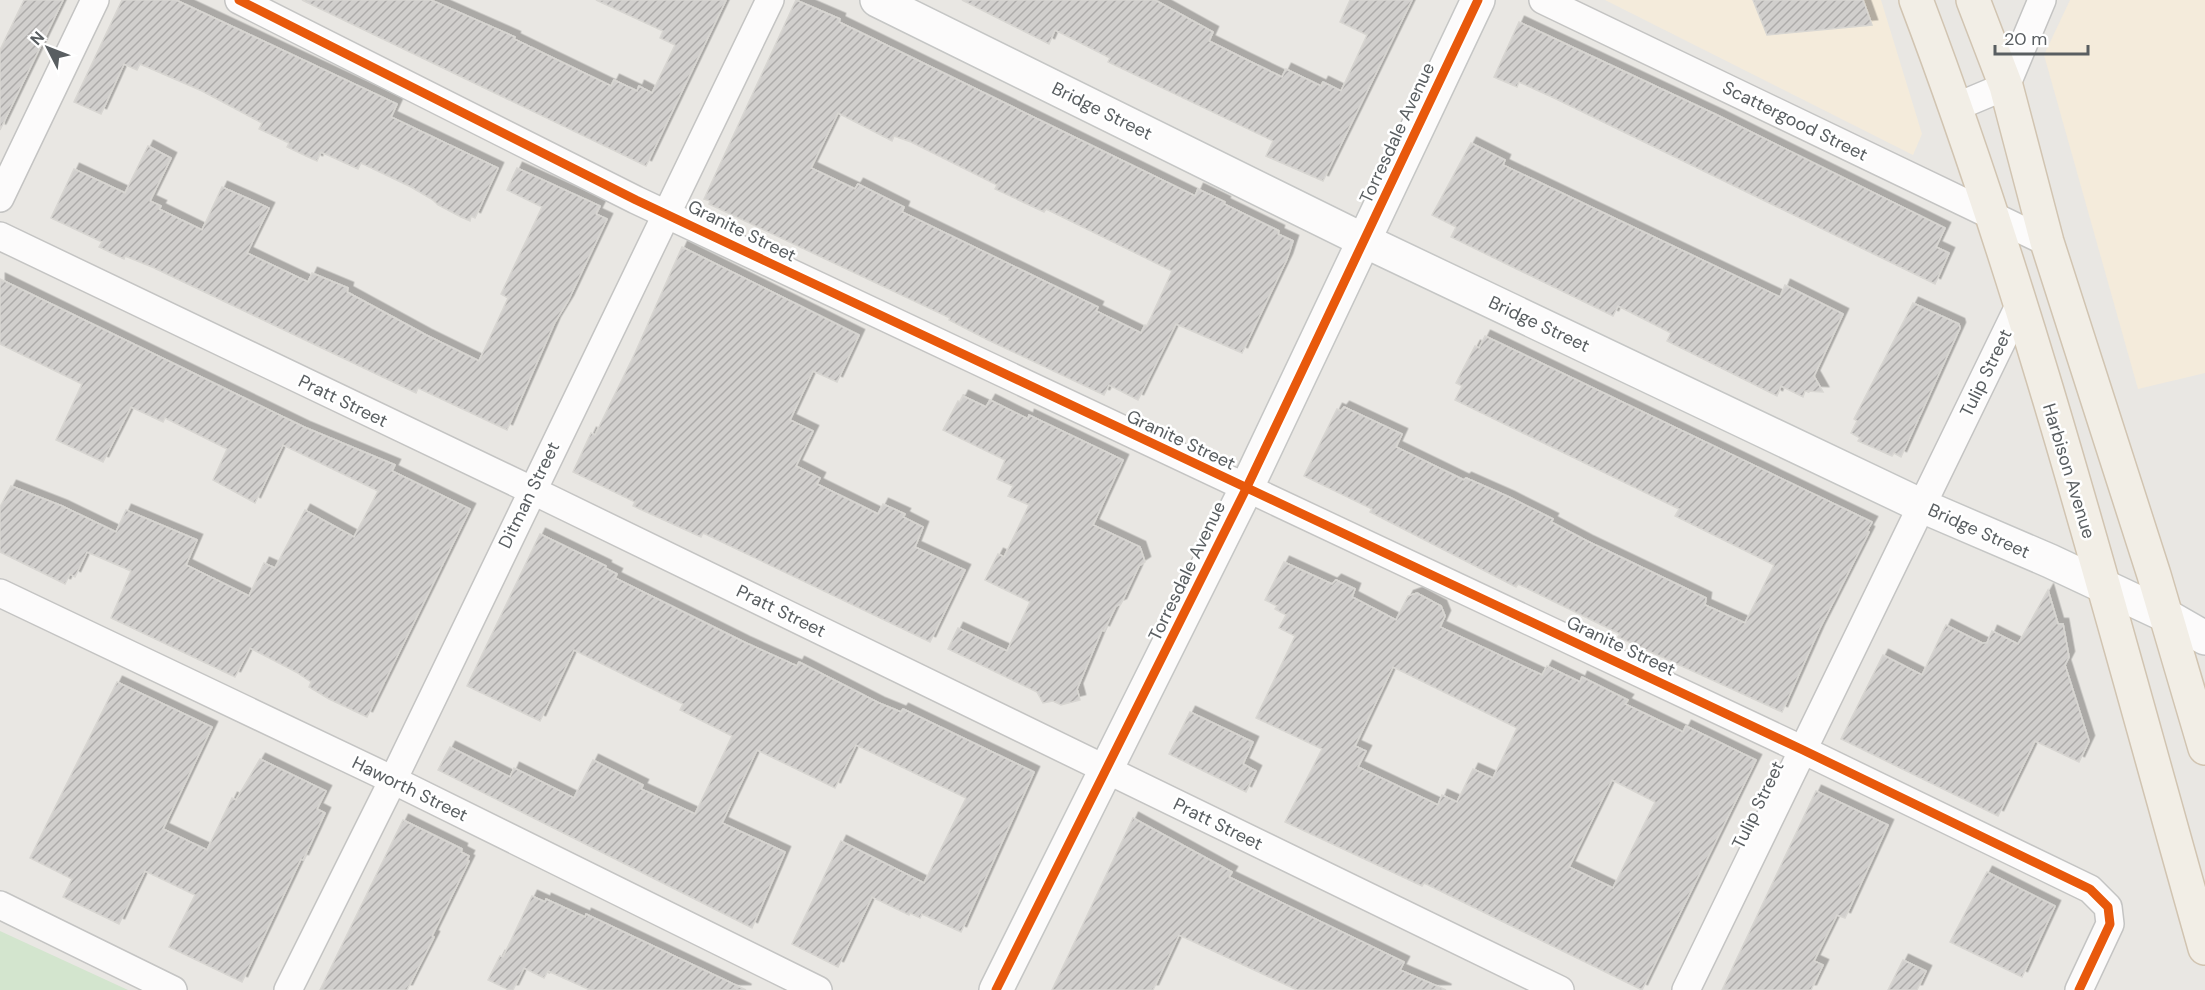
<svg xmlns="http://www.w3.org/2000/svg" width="2205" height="990" font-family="'DM Sans',sans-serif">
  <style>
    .commercial { fill: #f4ebdb }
    .green { fill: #d3e5ce }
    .building { fill: url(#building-hatch); stroke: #d8d6d2; stroke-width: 1.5; fill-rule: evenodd; filter: url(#shadow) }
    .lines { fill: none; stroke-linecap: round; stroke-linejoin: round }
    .street-casing { stroke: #c4c4c3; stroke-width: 30 }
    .secondary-casing { stroke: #c5c6c5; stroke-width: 36 }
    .primary-casing { stroke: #d1c4b1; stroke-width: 36 }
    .street { stroke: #fcfbfb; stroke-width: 27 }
    .secondary { stroke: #fcfbfb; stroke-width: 33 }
    .primary { stroke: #f2eee6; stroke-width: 33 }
    .cycleway-casing { stroke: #fff; stroke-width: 13 }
    .cycleway { stroke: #e8590c; stroke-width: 9 }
    .labels { text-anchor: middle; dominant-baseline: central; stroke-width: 5; stroke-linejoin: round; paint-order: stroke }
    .street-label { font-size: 18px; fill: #595e61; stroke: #fff }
  </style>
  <defs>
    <pattern id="building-hatch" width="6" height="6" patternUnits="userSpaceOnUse" patternTransform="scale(1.5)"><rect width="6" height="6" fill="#d1cfcd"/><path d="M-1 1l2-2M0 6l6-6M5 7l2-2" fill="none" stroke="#adabaa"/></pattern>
    <filter id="shadow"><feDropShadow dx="5.5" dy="-5.5" stdDeviation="0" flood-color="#0004"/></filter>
  </defs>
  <rect width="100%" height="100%" fill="#e9e7e3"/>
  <!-- commercial -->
  <g class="commercial">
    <path d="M 1605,0 L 1881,0 L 1922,134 L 1913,155 Z"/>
    <path d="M 2070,0 L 2205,0 L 2205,373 L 2138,389 L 2044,55 Z"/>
  </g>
  <!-- green -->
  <path class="green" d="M 0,931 L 128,990 L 0,990 Z"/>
  <!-- building -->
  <g class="building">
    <path d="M 24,0 L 63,0 L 0,130 L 0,50 Z"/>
    <path d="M 122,0 L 176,0 L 397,104 L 391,117 L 498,168 L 475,218 L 471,216 L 470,221 L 461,217 L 438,205 L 433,200 L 411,187 L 361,163 L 358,169 L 321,152 L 317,161 L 306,156 L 287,147 L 289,143 L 259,129 L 262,123 L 202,91 L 140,64 L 137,70 L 124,64 L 101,114 L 74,102 Z"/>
    <path d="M 302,0 L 431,0 L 515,37 L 514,39 L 611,86 L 614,80 L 637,91 L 639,86 L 652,93 L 675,45 L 660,38 L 663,31 L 596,0 L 726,0 L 646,166 Z"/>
    <path d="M 796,0 L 840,19 L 839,22 L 876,40 L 1195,196 L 1198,189 L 1225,202 L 1224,204 L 1279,231 L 1278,234 L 1293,241 L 1287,259 L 1242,353 L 1176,324 L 1138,400 L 1109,385 L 1104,395 L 988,340 L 949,320 L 950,318 L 709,204 L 710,201 L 704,199 ZM 838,113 L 892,141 L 894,136 L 911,142 L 997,185 L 995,189 L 1044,212 L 1046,209 L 1172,271 L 1147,326 L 1145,325 L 1141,333 L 1096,311 L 1098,307 L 902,212 L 904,207 L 858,184 L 855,189 L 811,168 Z"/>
    <path d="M 962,0 L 1155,0 L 1213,32 L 1209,41 L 1245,59 L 1282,77 L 1286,69 L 1321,86 L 1323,82 L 1341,91 L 1367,35 L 1340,22 L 1350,0 L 1412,0 L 1323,181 L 1266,156 L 1273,141 L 1108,62 L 1110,58 L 1055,30 L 1049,44 Z"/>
    <path d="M 1753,0 L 1863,0 L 1872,25 L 1767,35 Z"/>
    <path d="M 1519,22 L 1719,116 L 1945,228 L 1936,247 L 1949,253 L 1935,284 L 1554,98 L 1519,82 L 1517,87 L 1494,77 Z"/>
    <path d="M 1471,143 L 1505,160 L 1503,165 L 1780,297 L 1785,285 L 1843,314 L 1814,376 L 1823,392 L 1805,391 L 1803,397 L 1781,386 L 1777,396 L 1667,341 L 1671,333 L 1618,306 L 1613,316 L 1451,237 L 1456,227 L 1432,215 Z"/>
    <path d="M 148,146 L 171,158 L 150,201 L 161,206 L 159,209 L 202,230 L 222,187 L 269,208 L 247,253 L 308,282 L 312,273 L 348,288 L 347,292 L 426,335 L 479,361 L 508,298 L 501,294 L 542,207 L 507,190 L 517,168 L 600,206 L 596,214 L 607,219 L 568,301 L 555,322 L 507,430 L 418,388 L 416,393 L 152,267 L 125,256 L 124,259 L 99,247 L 102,242 L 51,218 L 74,169 L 125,193 Z"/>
    <path d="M 682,247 L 859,335 L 837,382 L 813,371 L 790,420 L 813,431 L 796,466 L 820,478 L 817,484 L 878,514 L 883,504 L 905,514 L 903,517 L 923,527 L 915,547 L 965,570 L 930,642 L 703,533 L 701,537 L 633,506 L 635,502 L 573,472 L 591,433 L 595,435 L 635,353 Z"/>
    <path d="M 0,279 L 304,427 L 395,465 L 392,471 L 470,509 L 367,717 L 329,699 L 309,687 L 311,682 L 296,672 L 250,648 L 235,677 L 111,618 L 131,571 L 87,552 L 75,577 L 70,574 L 65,584 L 0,552 L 0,507 L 11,486 L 62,506 L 116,532 L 126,510 L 197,540 L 186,565 L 249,596 L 264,563 L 275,568 L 305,510 L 354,537 L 378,491 L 283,445 L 255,503 L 213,480 L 227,449 L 165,418 L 163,422 L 131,407 L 103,462 L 56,440 L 82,384 L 0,344 Z"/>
    <path d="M 1913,303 L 1959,324 L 1960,328 L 1901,457 L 1894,453 L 1892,456 L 1858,441 L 1860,438 L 1851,433 L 1857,421 L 1854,419 Z"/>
    <path d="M 1485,336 L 1872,522 L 1867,531 L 1869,532 L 1819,630 L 1782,712 L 1618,637 L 1620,634 L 1518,584 L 1516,587 L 1370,512 L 1372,509 L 1304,476 L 1337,409 L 1341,411 L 1344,407 L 1402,434 L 1396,447 L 1464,480 L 1466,478 L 1509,497 L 1553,519 L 1551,522 L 1587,541 L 1706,598 L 1705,605 L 1745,623 L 1774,565 L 1675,516 L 1679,509 L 1455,400 L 1462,386 L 1456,383 L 1475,346 L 1479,348 Z"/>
    <path d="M 963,396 L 986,407 L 990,400 L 1028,419 L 1029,415 L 1123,460 L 1093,525 L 1140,547 L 1145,562 L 1139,566 L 1121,604 L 1116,606 L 1104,631 L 1102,630 L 1077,689 L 1080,700 L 1061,705 L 1053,701 L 1043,703 L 1037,692 L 948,649 L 958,628 L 1007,651 L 1030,602 L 985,580 L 998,554 L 1004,557 L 1029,505 L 1008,496 L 1013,486 L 997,479 L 1005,460 L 943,430 L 958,401 L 960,402 Z"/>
    <path d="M 540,534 L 606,566 L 605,568 L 617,574 L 615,578 L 744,642 L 797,666 L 799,662 L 879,703 L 901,712 L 903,709 L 1034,772 L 961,932 L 922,914 L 920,918 L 910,913 L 909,915 L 872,897 L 838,967 L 792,944 L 841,841 L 924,883 L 966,798 L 856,745 L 835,788 L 757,750 L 722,823 L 785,852 L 752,928 L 438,770 L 450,747 L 510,777 L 514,768 L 574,798 L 593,760 L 643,785 L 641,789 L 695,814 L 732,736 L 680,710 L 683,704 L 574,650 L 540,721 L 467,686 Z"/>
    <path d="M 1284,562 L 1332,584 L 1336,580 L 1355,589 L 1352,597 L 1396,620 L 1408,596 L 1417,593 L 1441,606 L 1445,616 L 1440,627 L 1542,675 L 1547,666 L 1580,682 L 1582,677 L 1628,700 L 1625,704 L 1683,732 L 1686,726 L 1756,760 L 1642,990 L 1424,883 L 1422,886 L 1285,822 L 1322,749 L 1256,718 L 1295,636 L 1279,628 L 1286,615 L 1275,609 L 1277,606 L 1265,600 ZM 1393,667 L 1517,728 L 1493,778 L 1473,769 L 1457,802 L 1442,795 L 1438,805 L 1358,767 L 1366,751 L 1355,746 ZM 1612,780 L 1655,802 L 1613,888 L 1569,867 Z"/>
    <path d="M 2048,590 L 2058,624 L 2063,624 L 2069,657 L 2065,665 L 2089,741 L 2079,762 L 2035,741 L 1998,816 L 1841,739 L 1883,655 L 1922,675 L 1946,625 L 1982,643 L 1987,643 L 1992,631 L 2018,644 Z"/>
    <path d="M 117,682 L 212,727 L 163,829 L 207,850 L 232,798 L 236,800 L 260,759 L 326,791 L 317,809 L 325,813 L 303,860 L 301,859 L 242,982 L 169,947 L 195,895 L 145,871 L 119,924 L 63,897 L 72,879 L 30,858 Z"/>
    <path d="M 1190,712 L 1253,742 L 1243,764 L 1256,771 L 1246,792 L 1169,754 Z"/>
    <path d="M 1816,791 L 1888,825 L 1845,918 L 1837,915 L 1814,961 L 1823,965 L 1811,990 L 1722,990 Z"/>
    <path d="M 1133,818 L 1232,872 L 1229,877 L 1404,962 L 1400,970 L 1446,990 L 1297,990 L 1179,935 L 1153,990 L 1052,990 Z"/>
    <path d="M 403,820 L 462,849 L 461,852 L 469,856 L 467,860 L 469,861 L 432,936 L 434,937 L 407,990 L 320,990 Z"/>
    <path d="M 1987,872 L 2055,906 L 2022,977 L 1950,942 Z"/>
    <path d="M 532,896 L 545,902 L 546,899 L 585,917 L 586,914 L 746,990 L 590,990 L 548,971 L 544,978 L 524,968 L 513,990 L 509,990 L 488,980 L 500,956 L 503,957 Z"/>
    <path d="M 1903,960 L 1926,971 L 1917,990 L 1888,990 Z"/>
  </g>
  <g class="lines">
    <defs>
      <g id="street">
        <path d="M 239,0 L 636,200 L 1803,750 L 2090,889 L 2108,907 L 2110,924 L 2079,990"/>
        <path d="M 1543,0 L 2047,242"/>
        <path d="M 1956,107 L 2006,86 L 2042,0"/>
        <path d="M 0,198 L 95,0"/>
        <path d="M 0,236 L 550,499 L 1560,990"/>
        <path d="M 0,593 L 393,780 L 818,990"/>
        <path d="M 0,905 L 173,990"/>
        <path d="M 288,990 L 393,780 L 770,0"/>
        <path d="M 1686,990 L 2019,306"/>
      </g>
      <g id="secondary">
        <path d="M 877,0 L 1365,241 L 1922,506 L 2050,561 L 2165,615 L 2205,638"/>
        <path d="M 996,990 L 1246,489 L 1478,0"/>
      </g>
      <g id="primary">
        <path d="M 1916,0 C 2033,308 2115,631 2205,948"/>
        <path d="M 1973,0 L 2006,86 L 2047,242 L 2154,575 L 2205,748"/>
      </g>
    </defs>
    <!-- street casing -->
    <use href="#street" class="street-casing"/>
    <!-- secondary casing -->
    <use href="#secondary" class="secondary-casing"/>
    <!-- primary casing -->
    <use href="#primary" class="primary-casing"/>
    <!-- street -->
    <use href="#street" class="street"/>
    <!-- secondary -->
    <use href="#secondary" class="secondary"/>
    <!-- primary -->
    <use href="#primary" class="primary"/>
    <defs>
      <g id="cycleway">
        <path d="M 239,0 L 636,200 L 1803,750 L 2090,889 L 2108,907 L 2110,924 L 2079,990"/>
        <path d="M 996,990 L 1246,489 L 1478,0"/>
      </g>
    </defs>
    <!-- cycleway casing -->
    <use href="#cycleway" class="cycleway-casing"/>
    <!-- cycleway -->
    <use href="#cycleway" class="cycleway"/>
  </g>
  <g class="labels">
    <!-- street labels -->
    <g class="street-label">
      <text transform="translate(1102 111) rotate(26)">Bridge Street</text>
      <text transform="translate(1795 121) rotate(26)">Scattergood Street</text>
      <text transform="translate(1397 133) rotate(-65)">Torresdale Avenue</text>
      <text transform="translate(742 231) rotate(26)">Granite Street</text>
      <text transform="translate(1539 324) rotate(25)">Bridge Street</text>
      <text transform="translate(1986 373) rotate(-64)">Tulip Street</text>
      <text transform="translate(343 401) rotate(26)">Pratt Street</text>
      <text transform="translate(1181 440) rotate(25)">Granite Street</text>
      <text transform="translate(2069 471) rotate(73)">Harbison Avenue</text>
      <text transform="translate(529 495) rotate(-64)">Ditman Street</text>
      <text transform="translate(1979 531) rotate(24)">Bridge Street</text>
      <text transform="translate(1187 571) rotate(-64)">Torresdale Avenue</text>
      <text transform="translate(781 611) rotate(26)">Pratt Street</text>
      <text transform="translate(1621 646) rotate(25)">Granite Street</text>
      <text transform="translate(410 789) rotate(26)">Haworth Street</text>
      <text transform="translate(1758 805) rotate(-64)">Tulip Street</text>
      <text transform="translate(1218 824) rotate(26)">Pratt Street</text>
    </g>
  </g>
  <!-- north arrow -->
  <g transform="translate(48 48) rotate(312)" stroke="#ffffff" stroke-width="4.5" paint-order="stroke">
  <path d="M0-4.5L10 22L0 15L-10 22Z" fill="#595e61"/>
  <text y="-9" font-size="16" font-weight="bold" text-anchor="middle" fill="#595e61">N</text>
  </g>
  <!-- scale -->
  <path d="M1995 45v9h93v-9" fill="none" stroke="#595e61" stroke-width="3"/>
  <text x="2004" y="45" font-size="18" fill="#595e61" stroke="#ffffff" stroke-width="4.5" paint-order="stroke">20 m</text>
</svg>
